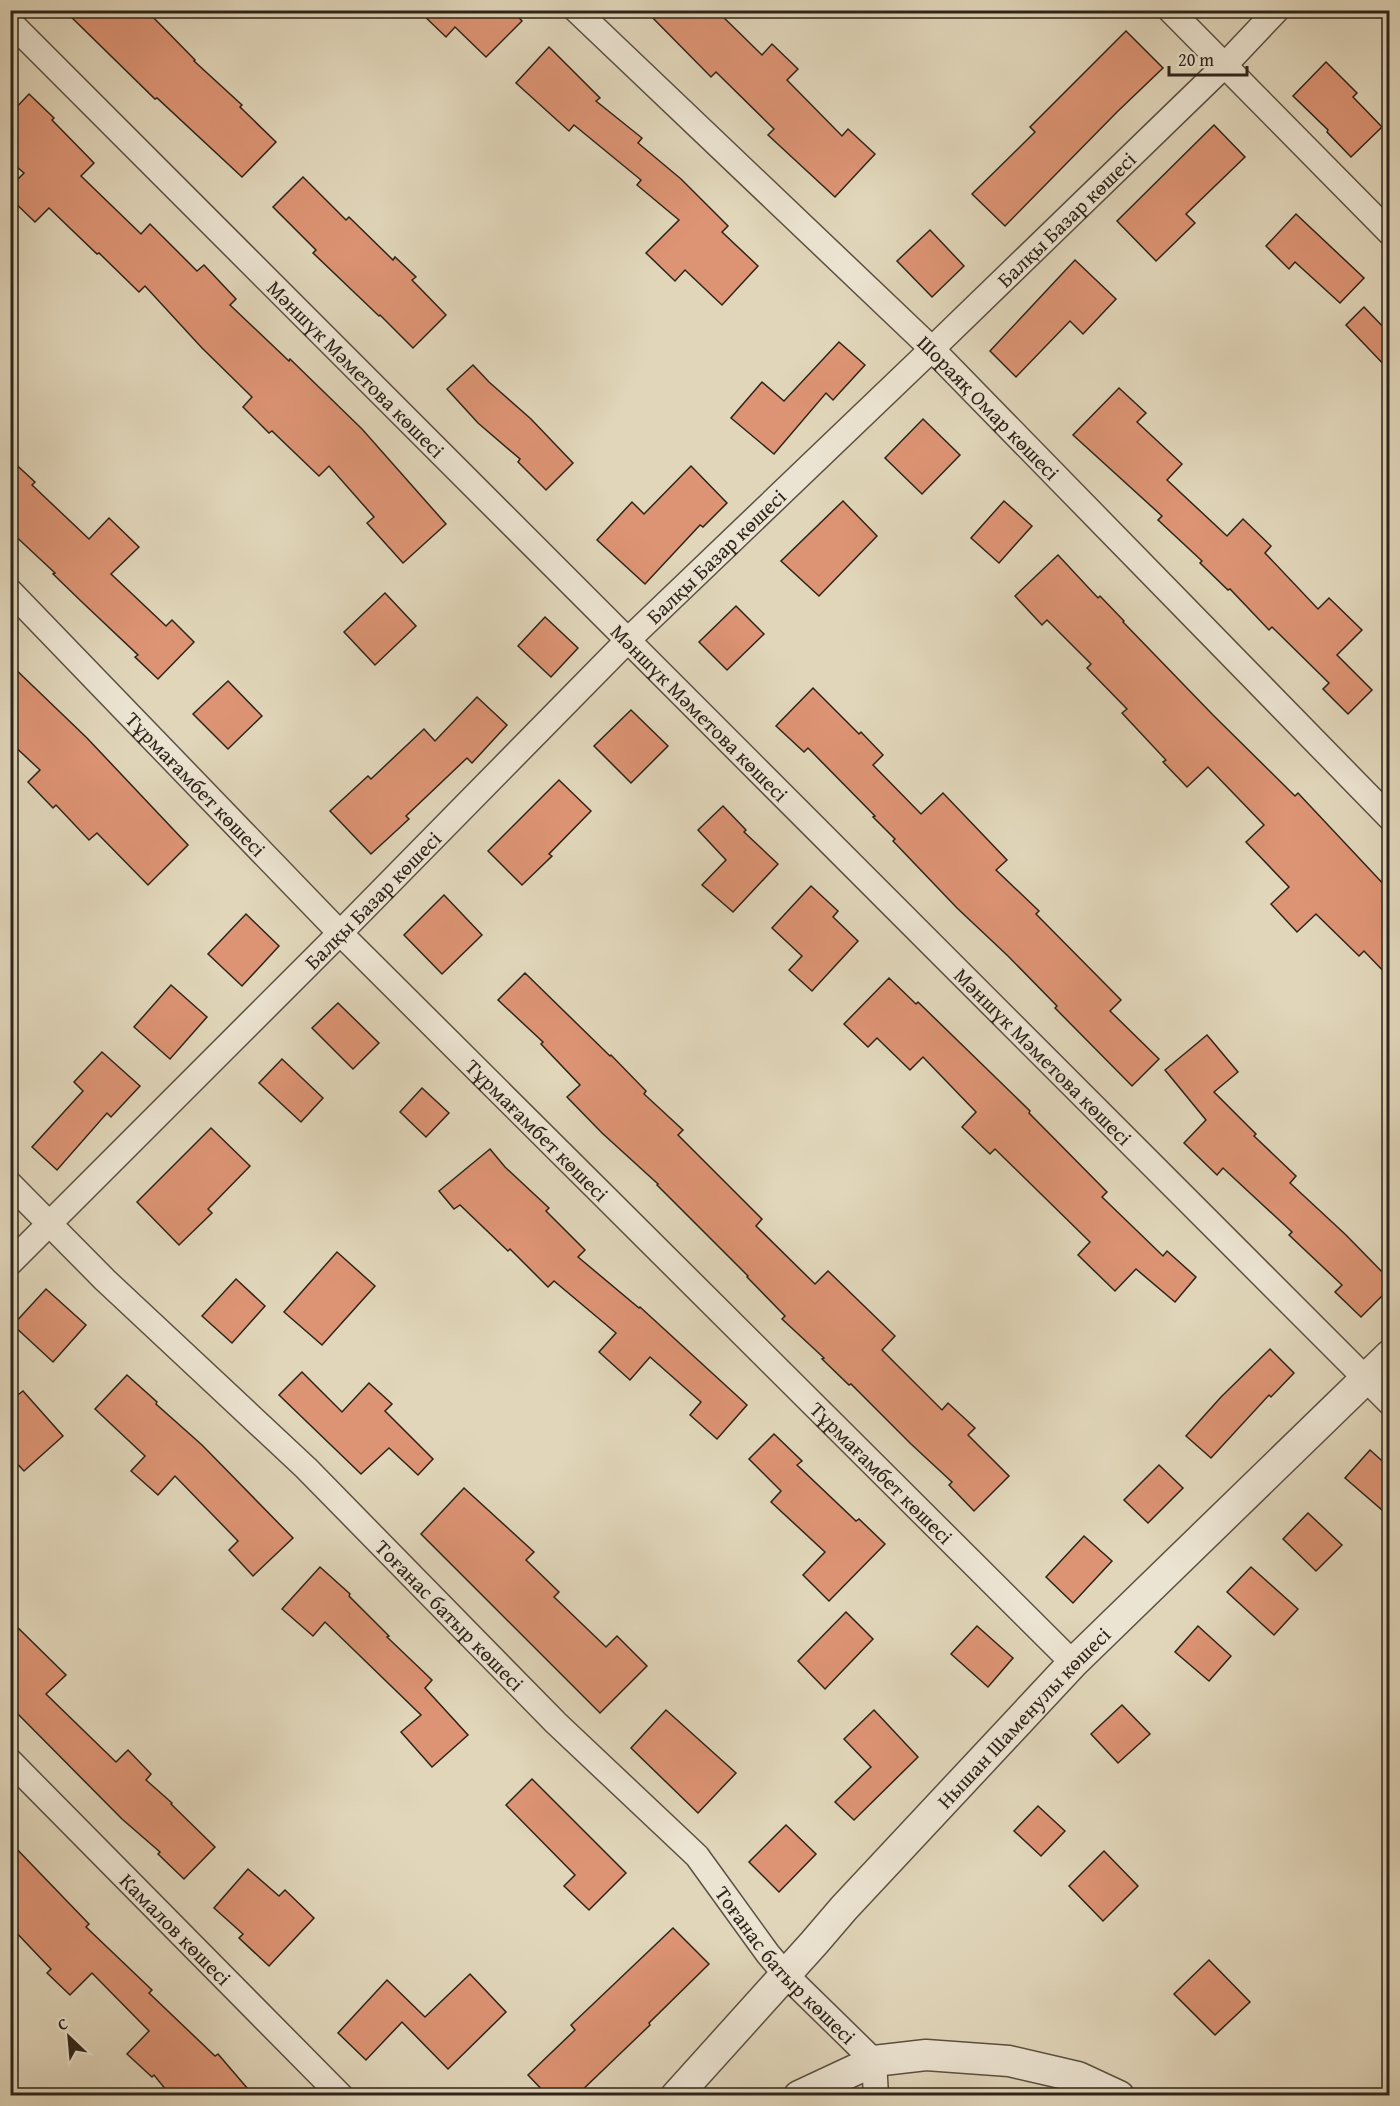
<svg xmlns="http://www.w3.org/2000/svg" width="1400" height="2106" font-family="'Gentium Book Plus',serif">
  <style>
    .building { fill: #dd9474; stroke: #2e241a; stroke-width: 1.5 }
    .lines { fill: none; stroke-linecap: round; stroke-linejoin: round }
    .minor-casing { stroke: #5b5042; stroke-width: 27 }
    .tertiary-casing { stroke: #5b5042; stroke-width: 33 }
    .minor { stroke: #ece4d2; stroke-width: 24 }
    .tertiary { stroke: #ece4d2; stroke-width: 30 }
    .labels { text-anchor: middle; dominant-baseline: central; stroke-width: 5; stroke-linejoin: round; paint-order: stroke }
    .street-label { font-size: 21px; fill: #2e241a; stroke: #ece4d2 }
  </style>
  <rect width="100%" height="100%" fill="#e1d6ba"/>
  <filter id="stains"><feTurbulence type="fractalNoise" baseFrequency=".00333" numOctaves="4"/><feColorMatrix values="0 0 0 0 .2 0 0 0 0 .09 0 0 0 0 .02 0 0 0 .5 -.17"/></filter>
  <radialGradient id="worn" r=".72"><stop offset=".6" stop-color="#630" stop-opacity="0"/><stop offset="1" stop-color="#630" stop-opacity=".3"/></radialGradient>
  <!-- building -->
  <g class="building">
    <path d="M 64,10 L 146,10 L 195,60 L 194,61 L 242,105 L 240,107 L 276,142 L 242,177 L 157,98 L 155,99 Z"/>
    <path d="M 418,10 L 512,10 L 522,21 L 486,57 L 455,27 L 446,37 Z"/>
    <path d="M 645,10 L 716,10 L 762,55 L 772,44 L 798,69 L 787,80 L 842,136 L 848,129 L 875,154 L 835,197 L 768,135 L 774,129 L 716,72 L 711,77 Z"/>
    <path d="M 1126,31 L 1163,68 L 1117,112 L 1005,226 L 972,194 L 1035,132 L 1030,127 Z"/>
    <path d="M 549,47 L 600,98 L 596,101 L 642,138 L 638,143 L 681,179 L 728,226 L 722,232 L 758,266 L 722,305 L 685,270 L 675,281 L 646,253 L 679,220 L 637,185 L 641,180 L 574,125 L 569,131 L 516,83 Z"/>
    <path d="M 1326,62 L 1357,93 L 1353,97 L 1382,127 L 1351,157 L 1327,132 L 1328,130 L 1293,96 Z"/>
    <path d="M 29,94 L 54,118 L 52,120 L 94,163 L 81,176 L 141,234 L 150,224 L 197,271 L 204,265 L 236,299 L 230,305 L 289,361 L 290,359 L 362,429 L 446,524 L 403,563 L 367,523 L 374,517 L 329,466 L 319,476 L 272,431 L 269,433 L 243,407 L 252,397 L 202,348 L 145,286 L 139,292 L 99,253 L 97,254 L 49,208 L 35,222 L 10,198 L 10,187 L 24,173 L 10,161 L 10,114 Z"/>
    <path d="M 1214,125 L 1245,157 L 1186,214 L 1195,223 L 1156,261 L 1117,221 Z"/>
    <path d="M 303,177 L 346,220 L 349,217 L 393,260 L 395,257 L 416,277 L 412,280 L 446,315 L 413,348 L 380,315 L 379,316 L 313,253 L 316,250 L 273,207 Z"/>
    <path d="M 1296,214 L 1364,278 L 1340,303 L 1295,262 L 1289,269 L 1266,246 Z"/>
    <path d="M 930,230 L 964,266 L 932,297 L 897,261 Z"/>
    <path d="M 1075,260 L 1116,299 L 1083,334 L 1070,321 L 1016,377 L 990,351 Z"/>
    <path d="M 1364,307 L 1389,333 L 1389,370 L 1346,325 Z"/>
    <path d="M 839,342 L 865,365 L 833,400 L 826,393 L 774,454 L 731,418 L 762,382 L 784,401 Z"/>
    <path d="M 473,365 L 489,382 L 531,419 L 573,463 L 546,490 L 518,462 L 520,459 L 478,423 L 447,389 Z"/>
    <path d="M 1119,388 L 1146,413 L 1137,422 L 1182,464 L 1167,480 L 1227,536 L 1243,519 L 1271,546 L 1265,553 L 1318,609 L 1329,598 L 1362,630 L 1337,655 L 1372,690 L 1348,714 L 1323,689 L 1329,683 L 1272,627 L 1269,630 L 1230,589 L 1228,590 L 1200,563 L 1202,561 L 1158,520 L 1162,516 L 1073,435 Z"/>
    <path d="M 923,419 L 960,455 L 922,494 L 885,458 Z"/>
    <path d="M 10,459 L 35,482 L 32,485 L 89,539 L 109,518 L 139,547 L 111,574 L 166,626 L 172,620 L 194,642 L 158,679 L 135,657 L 138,655 L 83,603 L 53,574 L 55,573 L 10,531 Z"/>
    <path d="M 691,466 L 727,503 L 703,527 L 700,525 L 645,584 L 597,540 L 632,502 L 644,514 Z"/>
    <path d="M 843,501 L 877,536 L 819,596 L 781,561 Z"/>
    <path d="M 1004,501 L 1032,526 L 999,563 L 971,538 Z"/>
    <path d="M 1058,555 L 1098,598 L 1100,596 L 1124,621 L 1123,622 L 1213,715 L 1295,796 L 1298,793 L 1389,890 L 1389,977 L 1364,951 L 1359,956 L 1316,914 L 1297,932 L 1271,904 L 1289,887 L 1246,842 L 1264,825 L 1208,767 L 1187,787 L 1163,762 L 1166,760 L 1122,713 L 1127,709 L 1087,668 L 1091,664 L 1047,620 L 1042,625 L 1015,596 Z"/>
    <path d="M 385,593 L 416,626 L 375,665 L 344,632 Z"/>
    <path d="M 736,606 L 764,634 L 727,670 L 699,642 Z"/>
    <path d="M 545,617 L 578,648 L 551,677 L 518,646 Z"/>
    <path d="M 10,664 L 87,738 L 188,845 L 148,885 L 97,833 L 89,840 L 56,805 L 53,808 L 28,782 L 40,770 L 10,742 Z"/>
    <path d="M 228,681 L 262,716 L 228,749 L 193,714 Z"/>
    <path d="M 813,688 L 859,734 L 861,732 L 883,755 L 873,765 L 921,814 L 943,793 L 1007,860 L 996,870 L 1039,911 L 1036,914 L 1121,1000 L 1110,1011 L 1159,1059 L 1132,1086 L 1055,1008 L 1057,1006 L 1008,956 L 957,908 L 893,841 L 895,839 L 873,817 L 875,816 L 808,748 L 804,752 L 776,726 Z"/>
    <path d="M 477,697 L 507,725 L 472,763 L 467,758 L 406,816 L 409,819 L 371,854 L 330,811 L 368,776 L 371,779 L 424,729 L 435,741 Z"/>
    <path d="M 631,710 L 668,746 L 631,783 L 594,746 Z"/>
    <path d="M 559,780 L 591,811 L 549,854 L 552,856 L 522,885 L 488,851 Z"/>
    <path d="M 723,806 L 746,830 L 744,832 L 778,864 L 733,912 L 702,885 L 726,860 L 698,830 Z"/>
    <path d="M 811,886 L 838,911 L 833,917 L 858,941 L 812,991 L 789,970 L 802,956 L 772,928 Z"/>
    <path d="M 444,895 L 482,935 L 442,974 L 404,935 Z"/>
    <path d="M 246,914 L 279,946 L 242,986 L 208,954 Z"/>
    <path d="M 525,973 L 610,1056 L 611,1055 L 646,1091 L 644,1094 L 683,1130 L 678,1135 L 762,1219 L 756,1226 L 815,1284 L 828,1271 L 895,1336 L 882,1350 L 942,1410 L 948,1403 L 975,1428 L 968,1435 L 1009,1476 L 974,1511 L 949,1485 L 952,1482 L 911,1444 L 851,1384 L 849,1385 L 822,1359 L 824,1358 L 782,1319 L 785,1316 L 747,1277 L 748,1276 L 657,1185 L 658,1184 L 602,1133 L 567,1097 L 580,1085 L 541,1044 L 543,1042 L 498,1000 Z"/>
    <path d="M 889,978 L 916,1004 L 918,1002 L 1030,1111 L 1029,1113 L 1107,1192 L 1102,1197 L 1163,1256 L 1167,1251 L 1196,1277 L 1175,1302 L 1136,1269 L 1115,1291 L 1078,1255 L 1090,1242 L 995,1149 L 990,1154 L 962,1127 L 976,1112 L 923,1057 L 910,1070 L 877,1038 L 868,1047 L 844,1024 Z"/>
    <path d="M 171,985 L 207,1017 L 170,1059 L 134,1027 Z"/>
    <path d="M 338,1003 L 379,1043 L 353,1069 L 312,1028 Z"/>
    <path d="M 1207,1035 L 1238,1072 L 1214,1092 L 1256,1134 L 1254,1136 L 1296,1176 L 1290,1183 L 1346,1235 L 1389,1279 L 1389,1289 L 1361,1317 L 1335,1292 L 1342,1285 L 1289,1235 L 1292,1232 L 1223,1168 L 1217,1175 L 1184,1143 L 1206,1120 L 1165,1070 Z"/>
    <path d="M 102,1052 L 140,1086 L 111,1117 L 107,1113 L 57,1170 L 32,1147 L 83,1091 L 74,1082 Z"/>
    <path d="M 282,1059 L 323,1098 L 301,1122 L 259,1083 Z"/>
    <path d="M 422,1088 L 449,1113 L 426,1137 L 400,1112 Z"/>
    <path d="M 211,1128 L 250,1166 L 208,1209 L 212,1213 L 179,1245 L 137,1202 Z"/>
    <path d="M 490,1149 L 505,1167 L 549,1208 L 546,1211 L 585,1250 L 578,1257 L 639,1308 L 640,1307 L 747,1405 L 717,1439 L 690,1415 L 701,1402 L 650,1357 L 630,1380 L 599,1352 L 616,1333 L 554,1281 L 548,1287 L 510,1249 L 508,1251 L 460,1205 L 454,1209 L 439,1191 Z"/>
    <path d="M 337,1252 L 375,1286 L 322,1345 L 284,1312 Z"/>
    <path d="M 236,1279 L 265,1306 L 232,1343 L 202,1316 Z"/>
    <path d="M 46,1289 L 86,1325 L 53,1362 L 13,1325 Z"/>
    <path d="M 1270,1349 L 1294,1373 L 1271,1397 L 1269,1395 L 1211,1458 L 1186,1436 L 1221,1397 Z"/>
    <path d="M 302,1372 L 342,1412 L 369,1383 L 392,1404 L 385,1411 L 433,1459 L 418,1475 L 389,1448 L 361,1474 L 279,1395 Z"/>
    <path d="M 127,1375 L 157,1402 L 156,1404 L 202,1445 L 293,1538 L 253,1576 L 229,1550 L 238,1541 L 175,1476 L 158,1495 L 131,1471 L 145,1456 L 95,1409 Z"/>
    <path d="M 23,1391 L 63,1436 L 24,1471 L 10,1456 L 10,1401 Z"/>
    <path d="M 774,1434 L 802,1461 L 797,1465 L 856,1521 L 859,1519 L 885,1544 L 829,1601 L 803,1575 L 825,1552 L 771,1502 L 781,1491 L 749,1459 Z"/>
    <path d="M 1370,1450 L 1389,1467 L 1389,1516 L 1345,1478 Z"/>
    <path d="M 1159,1465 L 1183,1488 L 1148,1523 L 1124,1500 Z"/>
    <path d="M 464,1488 L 534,1552 L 526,1560 L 559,1592 L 554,1597 L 606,1647 L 617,1636 L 647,1666 L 600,1713 L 421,1534 Z"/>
    <path d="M 1308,1513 L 1342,1545 L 1316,1571 L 1283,1539 Z"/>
    <path d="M 1084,1536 L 1112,1561 L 1073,1603 L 1046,1577 Z"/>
    <path d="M 320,1567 L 350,1594 L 349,1596 L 389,1636 L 387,1637 L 432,1680 L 425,1688 L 468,1735 L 432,1767 L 401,1732 L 421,1715 L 325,1622 L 313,1636 L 282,1609 Z"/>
    <path d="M 1251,1567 L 1298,1609 L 1274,1635 L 1227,1592 Z"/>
    <path d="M 846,1612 L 873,1639 L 825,1689 L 798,1661 Z"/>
    <path d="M 10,1620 L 66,1675 L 46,1694 L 116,1762 L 128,1750 L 151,1774 L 146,1780 L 172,1803 L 171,1804 L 215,1847 L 184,1879 L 158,1854 L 160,1852 L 122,1819 L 10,1706 Z"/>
    <path d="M 977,1626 L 1013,1658 L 988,1687 L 951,1654 Z"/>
    <path d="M 1198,1626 L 1231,1656 L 1209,1681 L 1175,1652 Z"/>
    <path d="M 1122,1705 L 1150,1734 L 1118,1763 L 1091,1734 Z"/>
    <path d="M 666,1710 L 736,1773 L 698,1813 L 631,1748 Z"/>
    <path d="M 874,1710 L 918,1757 L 854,1820 L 835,1802 L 871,1767 L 844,1739 Z"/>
    <path d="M 532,1779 L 626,1873 L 589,1910 L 564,1886 L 575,1875 L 506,1805 Z"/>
    <path d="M 1038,1806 L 1065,1831 L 1041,1856 L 1014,1831 Z"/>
    <path d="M 786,1825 L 816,1854 L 779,1892 L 749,1862 Z"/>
    <path d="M 10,1842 L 89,1924 L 86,1927 L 152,1990 L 149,1993 L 215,2056 L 218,2054 L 254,2096 L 171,2096 L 154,2075 L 152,2077 L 127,2054 L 149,2031 L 92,1973 L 70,1995 L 47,1973 L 51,1969 L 10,1926 Z"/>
    <path d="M 1104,1851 L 1138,1886 L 1103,1921 L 1069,1886 Z"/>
    <path d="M 248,1869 L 279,1896 L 285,1890 L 314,1918 L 269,1966 L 239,1938 L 243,1934 L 214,1908 Z"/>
    <path d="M 673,1928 L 709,1964 L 649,2023 L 650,2025 L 576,2096 L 548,2096 L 528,2075 L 575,2030 L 571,2025 Z"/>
    <path d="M 1209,1960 L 1250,2002 L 1215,2035 L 1174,1994 Z"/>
    <path d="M 470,1974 L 506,2012 L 448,2069 L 402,2022 L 366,2060 L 338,2033 L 387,1980 L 425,2017 Z"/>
  </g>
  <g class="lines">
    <defs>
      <g id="minor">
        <path id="s1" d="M 576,10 L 932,349 L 1390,818"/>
        <path d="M 1170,10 L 1390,233"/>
        <path id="s2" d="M 10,22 L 1390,1403"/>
        <path id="s3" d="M 10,591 L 340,933 L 1073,1663"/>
        <path id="s4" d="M 10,1184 L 105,1280 L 306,1468 L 556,1723 L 697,1856 L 768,1954 L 785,1974 L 874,2061 L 876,2096"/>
        <path id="s5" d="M 10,1263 L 340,933 L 628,640 L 932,349 L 1224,66 L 1277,10"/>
        <path id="s6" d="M 10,1761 L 341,2096"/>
      </g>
      <g id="tertiary">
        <path id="s7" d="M 676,2096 L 814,1943 L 844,1908 L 1073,1663 L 1390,1355"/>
        <path d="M 799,2096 L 874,2061 L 926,2055 L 1009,2061 L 1078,2077 L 1119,2096"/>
      </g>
    </defs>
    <!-- minor casing -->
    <use href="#minor" class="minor-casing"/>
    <!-- tertiary casing -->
    <use href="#tertiary" class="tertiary-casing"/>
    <!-- minor -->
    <use href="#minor" class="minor"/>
    <!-- tertiary -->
    <use href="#tertiary" class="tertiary"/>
  </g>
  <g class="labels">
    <!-- street labels -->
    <g class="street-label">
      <text stroke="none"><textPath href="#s5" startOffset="1485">Балқы Базар көшесі</textPath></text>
      <text stroke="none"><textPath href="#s2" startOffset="490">Мәншүк Мәметова көшесі</textPath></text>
      <text stroke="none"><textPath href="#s1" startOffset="573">Шораяқ Омар көшесі</textPath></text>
      <text stroke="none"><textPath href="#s5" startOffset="999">Балқы Базар көшесі</textPath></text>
      <text stroke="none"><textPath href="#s2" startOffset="976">Мәншүк Мәметова көшесі</textPath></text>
      <text stroke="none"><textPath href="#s3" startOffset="268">Тұрмағамбет көшесі</textPath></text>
      <text stroke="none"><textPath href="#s5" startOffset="513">Балқы Базар көшесі</textPath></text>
      <text stroke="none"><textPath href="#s2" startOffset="1462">Мәншүк Мәметова көшесі</textPath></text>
      <text stroke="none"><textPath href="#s3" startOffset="754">Тұрмағамбет көшесі</textPath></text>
      <text stroke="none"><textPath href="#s3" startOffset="1240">Тұрмағамбет көшесі</textPath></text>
      <text stroke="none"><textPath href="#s4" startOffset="616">Тоғанас батыр көшесі</textPath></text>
      <text stroke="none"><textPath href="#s7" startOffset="514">Нышан Шаменулы көшесі</textPath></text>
      <text stroke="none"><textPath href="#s6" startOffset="236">Камалов көшесі</textPath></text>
      <text stroke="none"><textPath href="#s4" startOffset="1102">Тоғанас батыр көшесі</textPath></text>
    </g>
  </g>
  <!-- margin -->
  <rect width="1400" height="2106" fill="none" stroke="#e1d6ba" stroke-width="36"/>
  <rect x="12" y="12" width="1376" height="2082" fill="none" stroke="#2e241a" stroke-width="3"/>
  <rect x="18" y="18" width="1364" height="2070" fill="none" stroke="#2e241a" stroke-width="1.5"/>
  <!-- north arrow -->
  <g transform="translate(69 2037) rotate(334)" stroke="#ece4d2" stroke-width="4.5" paint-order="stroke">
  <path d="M0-4.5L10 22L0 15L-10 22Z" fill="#2e241a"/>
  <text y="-9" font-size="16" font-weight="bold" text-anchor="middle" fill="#2e241a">С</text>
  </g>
  <!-- scale -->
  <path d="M1169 66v9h78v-9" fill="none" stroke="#2e241a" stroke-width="3"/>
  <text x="1178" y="66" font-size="18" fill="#2e241a" stroke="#ece4d2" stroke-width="4.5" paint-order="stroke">20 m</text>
  <rect width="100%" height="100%" filter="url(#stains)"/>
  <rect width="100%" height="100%" fill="url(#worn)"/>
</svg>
